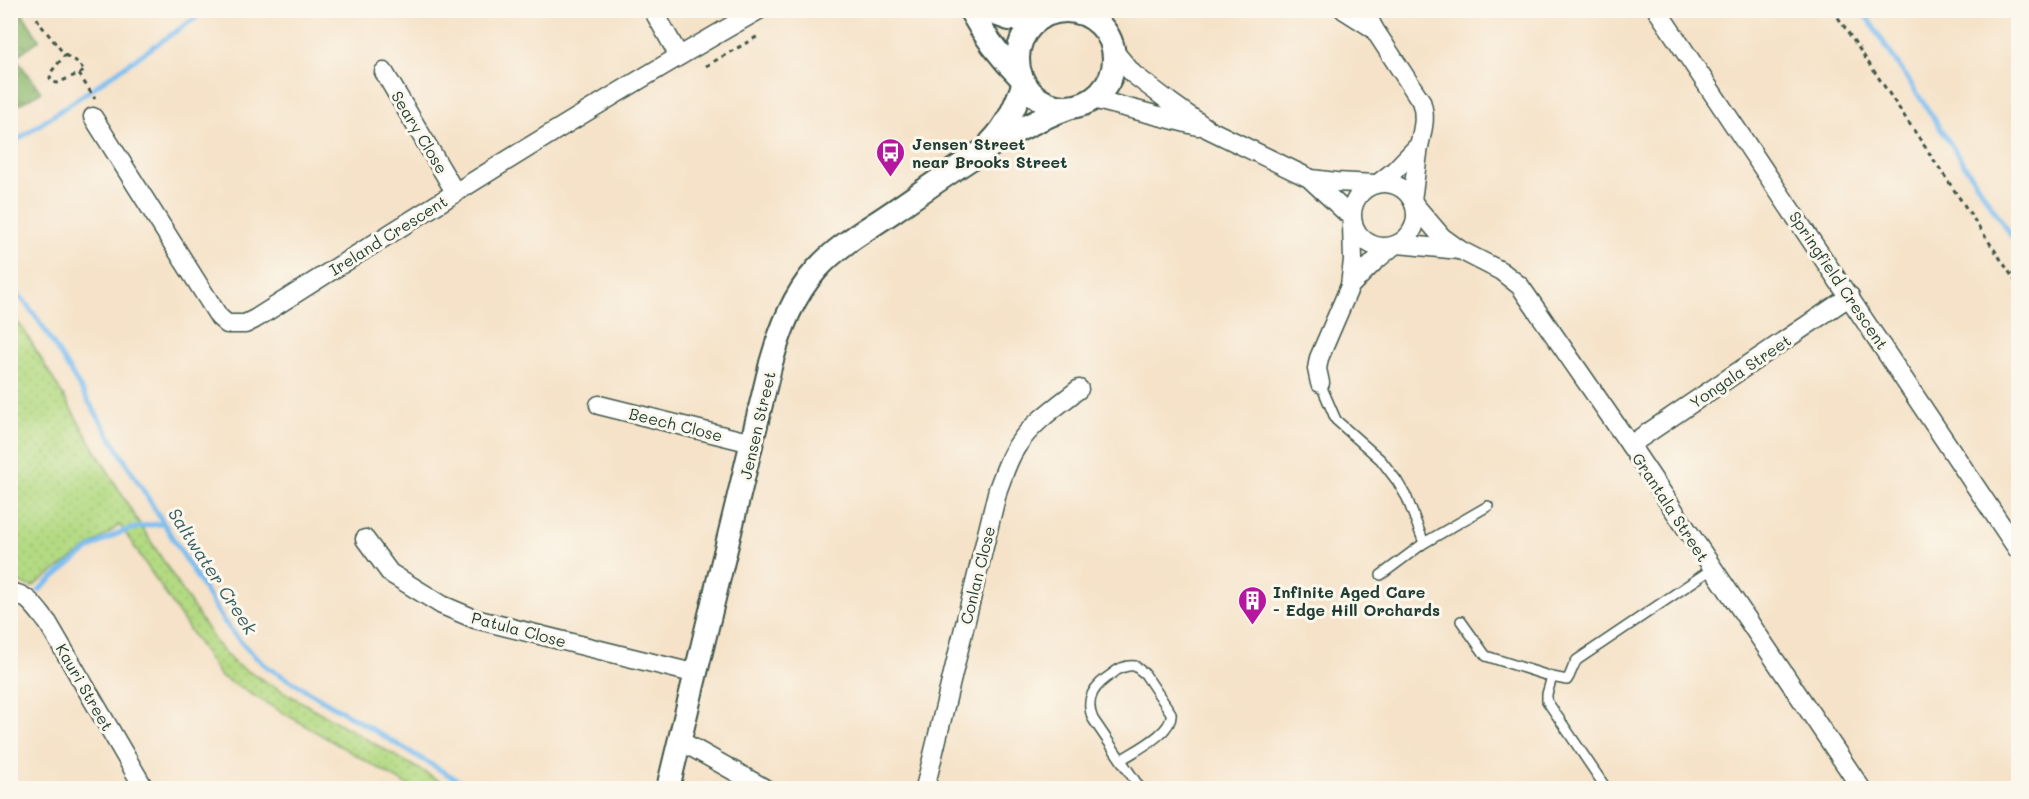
<svg xmlns="http://www.w3.org/2000/svg" width="2029" height="799" font-family="Mali,sans-serif">
  <style>
    .forest { fill: url(#forest-crowns); stroke: #577c52; stroke-width: 1.5 }
    .park { fill: url(#park-dots); stroke: #6a8c5c; stroke-width: 1.5 }
    .lines { fill: none; stroke-linecap: round; stroke-linejoin: round }
    .stream { stroke: #7cbef1; stroke-width: 5 }
    .service-casing { stroke: #3f564a; stroke-width: 12 }
    .minor-casing { stroke: #3f564a; stroke-width: 21 }
    .tertiary-casing { stroke: #3f564a; stroke-width: 26 }
    .path { stroke: #3f564a; stroke-width: 3; stroke-dasharray: 4.5 4.5; stroke-linecap: butt }
    .service { stroke: #fff; stroke-width: 9 }
    .minor { stroke: #fff; stroke-width: 18 }
    .tertiary { stroke: #fff; stroke-width: 22 }
    .labels { text-anchor: middle; dominant-baseline: central; stroke-width: 6; stroke-linejoin: round; paint-order: stroke }
    .street-label { font-size: 16px; fill: #1f3d34; stroke: #fbf7ec }
    .poi-label { font-size: 16px; font-weight: bold; fill: #1f3d34; stroke: #fbf7ec; text-anchor: start }
    .water-label { font-size: 18px; font-style: italic; fill: #365d63; stroke: #fbf7ec }
  </style>
  <defs>
    <pattern id="forest-crowns" width="20" height="18" patternUnits="userSpaceOnUse" patternTransform="scale(1.5)"><rect width="20" height="18" fill="#8fba71"/><path d="M2 6a3 3 0 1 1 6 0M12 15a3 3 0 1 1 6 0" fill="none" stroke="#74985e"/></pattern>
    <pattern id="park-dots" width="8" height="8" patternUnits="userSpaceOnUse" patternTransform="scale(1.5)"><rect width="8" height="8" fill="#b4da83"/><path d="M2 2h.1M6 6h.1" fill="none" stroke="#9abc72" stroke-width="1.8" stroke-linecap="round"/></pattern>
  </defs>
  <rect width="100%" height="100%" fill="#fbf7ec"/>
  <filter id="ink" filterUnits="userSpaceOnUse"><feTurbulence type="fractalNoise" baseFrequency=".0167" numOctaves="2"/><feDisplacementMap in="SourceGraphic" scale="12" xChannelSelector="R" yChannelSelector="G"/><feConvolveMatrix kernelMatrix="1 2 1 2 8 2 1 2 1" color-interpolation-filters="sRGB"/></filter>
  <filter id="wash" filterUnits="userSpaceOnUse"><feTurbulence type="fractalNoise" baseFrequency=".008" numOctaves="4" result="noise"/><feDisplacementMap in="SourceGraphic" scale="24" xChannelSelector="R" yChannelSelector="G"/><feGaussianBlur stdDeviation="1.35" result="paint"/><feColorMatrix in="noise" values="0 0 0 0 0 0 0 0 0 0 0 0 0 0 0 0 0 1.4 0 .05"/><feComposite in="paint" operator="in"/></filter>
  <g filter="url(#wash)">
    <rect width="100%" height="100%" fill="#f5e2c8"/>
    <!-- forest -->
    <path class="forest" d="M 11,10 L 21,11 L 39,40 L 15,57 L 41,92 L 11,109 Z"/>
    <!-- park -->
    <path class="park" d="M 10,314 L 24,330 L 134,515 L 216,643 L 235,664 L 452,788 L 412,788 L 220,676 L 120,525 L 32,587 L 11,580 Z"/>
    <g class="lines">
      <!-- stream -->
      <g class="stream">
        <path d="M 1862,10 L 2018,246"/>
        <path d="M 10,145 L 207,10"/>
        <path d="M 10,287 L 25,302 L 41,324 L 223,620 C 237,639 250,654 269,668 L 471,788"/>
        <path d="M 39,590 C 76,558 113,524 164,524"/>
      </g>
    </g>
  </g>
  <g filter="url(#ink)">
    <g class="lines">
      <defs>
        <g id="service">
          <path d="M 1320,383 L 1336,420 L 1381,460 L 1397,481 L 1407,498 L 1424,543"/>
          <path d="M 1381,575 L 1424,543 L 1488,506"/>
          <path d="M 1461,621 L 1486,656 L 1552,677"/>
          <path d="M 1121,760 C 1136,750 1174,732 1171,713 L 1145,674 L 1135,666 C 1126,665 1119,668 1112,674 C 1095,685 1084,698 1093,719 L 1140,788"/>
          <path d="M 1606,788 L 1547,701 L 1547,694 L 1552,677 L 1567,680 C 1572,673 1572,666 1577,660 L 1712,569"/>
        </g>
        <g id="minor">
          <path d="M 653,10 L 679,56"/>
          <path d="M 1344,10 L 1374,29"/>
          <path d="M 1365,10 L 1374,29 L 1421,101 C 1427,119 1422,130 1419,147 C 1416,165 1415,182 1412,199"/>
          <path d="M 1657,10 L 2018,550"/>
          <path d="M 1113,50 L 1133,74 L 1170,102 L 1208,129 L 1309,178 L 1351,217"/>
          <path d="M 384,72 L 455,192"/>
          <path d="M 1093,99 L 1198,126"/>
          <path d="M 93,117 L 219,317 L 227,324 L 245,324 L 255,319 C 421,214 587,108 759,10"/>
          <path d="M 1311,179 L 1336,182 L 1375,184"/>
          <path d="M 1380,182 L 1394,171 L 1419,145"/>
          <circle cx="1384" cy="215" r="32"/>
          <path d="M 1414,204 L 1442,237 L 1460,250 L 1501,271 L 1520,286 L 1630,445 L 1861,788"/>
          <path d="M 1398,244 L 1460,250"/>
          <path d="M 1350,286 L 1374,262 L 1393,246"/>
          <path d="M 1320,383 L 1317,369 L 1319,358 L 1350,286 L 1353,260 L 1352,224"/>
          <path d="M 599,405 L 752,443"/>
          <path d="M 1630,445 L 1850,296"/>
          <path d="M 365,539 L 390,573 L 442,605 L 475,619 L 697,674"/>
          <path d="M 10,593 C 27,592 38,611 48,623 L 144,788"/>
          <path d="M 679,740 L 764,788"/>
          <path d="M 925,788 L 998,489 C 1004,474 1008,459 1017,446 C 1032,423 1057,406 1079,389"/>
        </g>
        <g id="tertiary">
          <path d="M 970,10 C 984,36 1001,58 1022,79"/>
          <path d="M 984,10 L 1009,19 L 1041,18"/>
          <circle cx="1066" cy="59" r="48"/>
          <path d="M 991,142 C 1008,125 1016,104 1024,83"/>
          <path d="M 668,788 L 771,363 C 781,328 793,296 817,269 C 838,245 868,229 894,211 C 951,172 1006,130 1071,107"/>
        </g>
      </defs>
      <!-- service casing -->
      <use href="#service" class="service-casing"/>
      <!-- minor casing -->
      <use href="#minor" class="minor-casing"/>
      <!-- tertiary casing -->
      <use href="#tertiary" class="tertiary-casing"/>
      <!-- path -->
      <g class="path">
        <path d="M 33,10 L 40,24 L 65,55 L 51,72 L 50,78 L 53,82 L 57,83 L 85,71 L 76,61 L 65,55"/>
        <path d="M 1833,10 L 2018,285"/>
        <path d="M 706,66 L 760,35"/>
        <path d="M 79,74 L 95,99"/>
      </g>
      <!-- service -->
      <use href="#service" class="service"/>
      <!-- minor -->
      <use href="#minor" class="minor"/>
      <!-- tertiary -->
      <use href="#tertiary" class="tertiary"/>
    </g>
  </g>
  <!-- icons -->
  <defs>
    <symbol id="bus-pin" viewBox="-11 -11 22 30"><path d="M0 17L-7.5 6A9.5 9.5 0 1 1 7.5 6Z" fill="#b5179e" stroke="#fbf7ec"/><path d="M-5-6H5V4H4V6H2V4H-2V6H-4V4H-5ZM-3.5-4V0h7V-4ZM-3.5 1.2v1.5H-2V1.2ZM2 1.2v1.5H3.5V1.2Z" fill="#fff"/></symbol>
    <symbol id="building-pin" viewBox="-11 -11 22 30"><path d="M0 17L-7.5 6A9.5 9.5 0 1 1 7.5 6Z" fill="#b5179e" stroke="#fbf7ec"/><path d="M-4-6H4V6H1V3H-1V6H-4ZM-2.5-4.3h1.7v1.8h-1.7ZM.8-4.3h1.7v1.8H.8ZM-2.5-1h1.7V.8h-1.7ZM.8-1h1.7V.8H.8Z" fill="#fff"/></symbol>
  </defs>
  <g fill-rule="evenodd">
    <use href="#bus-pin" x="874" y="136" width="33" height="45"/>
    <use href="#building-pin" x="1236" y="584" width="33" height="45"/>
  </g>
  <g class="labels">
    <!-- street labels -->
    <g class="street-label">
      <text transform="translate(420 132) rotate(59)">Seary Close</text>
      <text transform="translate(388 235) rotate(-32)">Ireland Crescent</text>
      <text transform="translate(1839 280) rotate(56)">Springfield Crescent</text>
      <text transform="translate(1740 371) rotate(-34)">Yongala Street</text>
      <text transform="translate(676 424) rotate(14)">Beech Close</text>
      <text transform="translate(757 425) rotate(-77)">Jensen Street</text>
      <text transform="translate(1671 507) rotate(57)">Grantala Street</text>
      <text transform="translate(977 575) rotate(-76)">Conlan Close</text>
      <text transform="translate(519 629) rotate(15)">Patula Close</text>
      <text transform="translate(85 687) rotate(60)">Kauri Street</text>
    </g>
    <!-- poi labels -->
    <g class="poi-label">
      <text x="912" y="143">Jensen Street<tspan x="912" dy="18">near Brooks Street</tspan></text>
      <text x="1273" y="591">Infinite Aged Care<tspan x="1273" dy="18">- Edge Hill Orchards</tspan></text>
    </g>
    <!-- water labels -->
    <g class="water-label">
      <text transform="translate(213 571) rotate(57)">Saltwater Creek</text>
    </g>
  </g>
  <!-- margin -->
  <rect width="2029" height="799" fill="none" stroke="#fbf7ec" stroke-width="36"/>
</svg>
